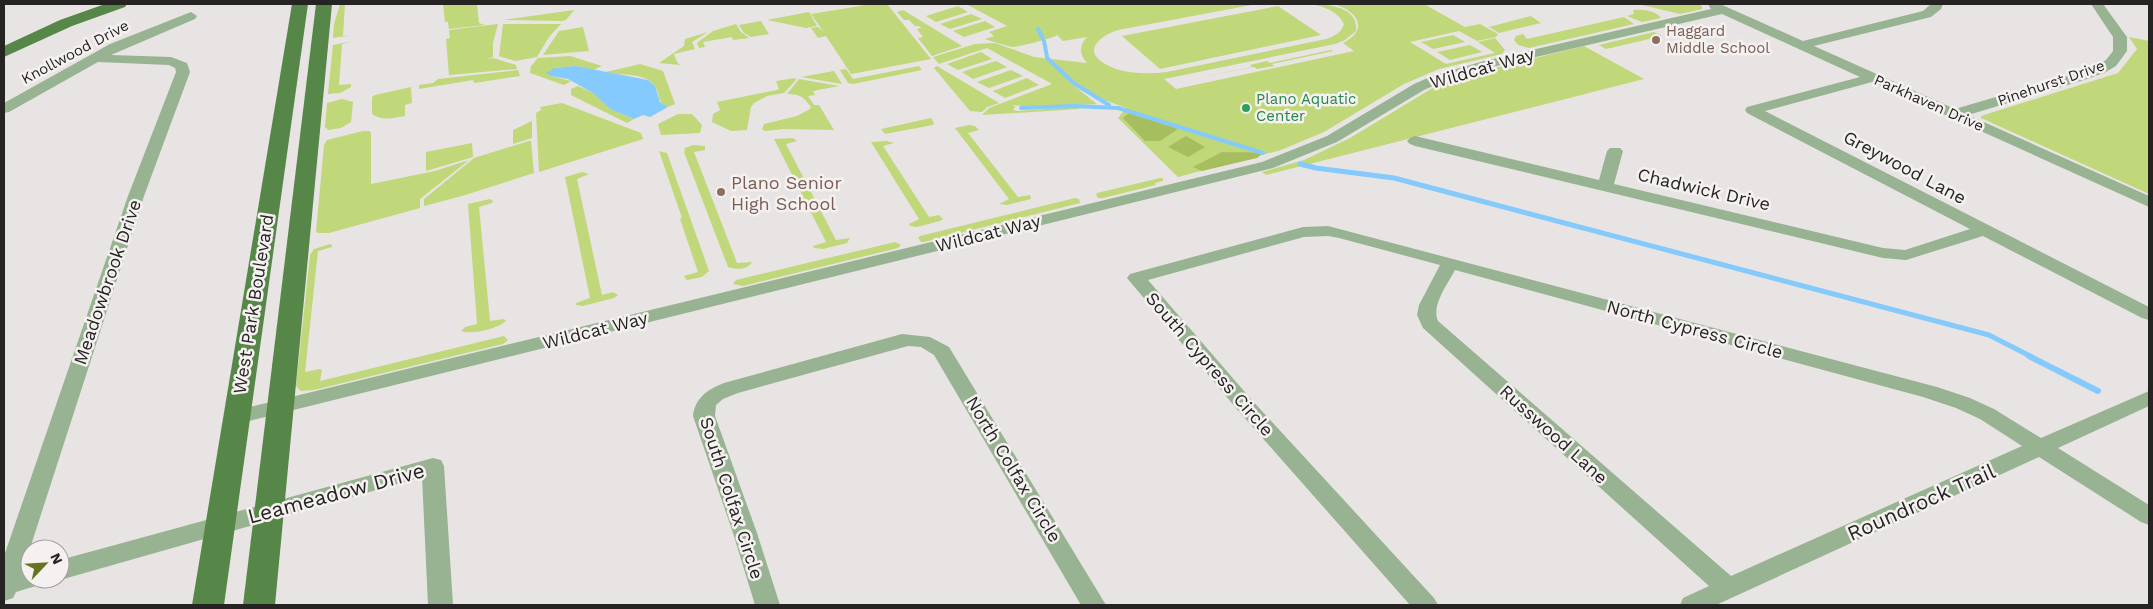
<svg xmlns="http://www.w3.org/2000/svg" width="2153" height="609" font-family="'Work Sans',sans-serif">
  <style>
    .green { fill: #c0d77a }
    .forest { fill: #a7be5e }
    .water { fill: #84cafc }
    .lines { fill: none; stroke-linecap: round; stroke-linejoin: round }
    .stream-far2 { stroke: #84cafc; stroke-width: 4 }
    .stream-far1 { stroke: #84cafc; stroke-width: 5 }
    .stream { stroke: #84cafc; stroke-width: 6 }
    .minor { fill: #98b391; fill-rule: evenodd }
    .major { fill: #568748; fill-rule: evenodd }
    .education-dot { fill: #8d6e63; stroke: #f5f1f0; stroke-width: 2 }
    .leisure-dot { fill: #2e9e5b; stroke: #f5f1f0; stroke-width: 2 }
    .labels { text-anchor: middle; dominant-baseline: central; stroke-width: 5; stroke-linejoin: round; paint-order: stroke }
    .far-education-label { font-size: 15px; fill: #785e54; stroke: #f5f1f0; text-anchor: start }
    .far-street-label { font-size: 15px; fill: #252423; stroke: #f5f1f0 }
    .far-leisure-label { font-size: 15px; fill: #27864d; stroke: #f5f1f0; text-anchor: start }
    .street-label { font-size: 18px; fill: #252423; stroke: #f5f1f0 }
    .education-label { font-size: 18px; fill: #785e54; stroke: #f5f1f0; text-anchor: start }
    .near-street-label { font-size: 21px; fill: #252423; stroke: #f5f1f0 }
  </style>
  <rect width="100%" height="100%" fill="#e8e4e3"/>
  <!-- green -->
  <g class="green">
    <path d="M 340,4 L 345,4 L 343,36 L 353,35 L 333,38 L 334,24 Z"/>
    <path d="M 443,4 L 477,4 L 479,23 L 485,25 L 449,29 L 448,22 L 445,22 Z"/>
    <path d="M 872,4 L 887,4 L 931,59 L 851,74 L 826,36 L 818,38 L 811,28 L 818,27 L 823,31 L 811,14 Z"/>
    <path d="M 966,4 L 1257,4 L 1118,30 C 1090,40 1083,57 1116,69 C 1132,74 1150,74 1167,72 L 1326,39 C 1335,36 1341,33 1344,24 C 1338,11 1324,7 1312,4 C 1328,4 1359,7 1356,31 L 1345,40 L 1335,44 L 1164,79 L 1176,89 L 1354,51 L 1343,43 C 1370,29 1357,11 1334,4 L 1424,4 L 1465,27 L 1480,24 L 1498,34 L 1496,37 L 1477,41 L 1459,31 L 1410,42 L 1446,64 L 1495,53 L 1478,42 L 1495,38 L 1505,50 L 1502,54 L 1439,69 L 1404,84 L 1324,132 L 1281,150 L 1178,177 L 1118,118 L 1126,108 L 1094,96 L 1077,84 L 1073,85 L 1097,104 L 1031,107 L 1013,105 L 1015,107 L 1013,110 L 1018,111 L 1078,107 L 1079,109 L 982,115 L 989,108 L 1052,84 L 987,48 L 939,64 L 933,57 L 975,44 L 995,43 L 1034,57 L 1087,63 C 1079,54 1079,46 1087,37 L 1063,41 L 1057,35 C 1054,38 1019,47 1012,47 C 1009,46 986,40 985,39 L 994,36 L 989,32 L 1007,26 Z"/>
    <path d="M 1638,4 L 1696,4 L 1702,6 L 1702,9 L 1680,14 Z"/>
    <path d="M 958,6 L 968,12 L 936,22 L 926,16 Z"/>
    <path d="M 1278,6 L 1321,35 L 1160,69 L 1122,36 Z"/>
    <path d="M 574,10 L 566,20 L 562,21 L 503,20 Z"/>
    <path d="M 903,10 L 962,46 L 932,56 L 918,38 L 923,37 L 917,29 L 921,28 L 919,26 L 915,26 L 909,20 L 904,20 L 897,12 Z"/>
    <path d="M 1633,10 C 1642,9 1655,10 1661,18 L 1642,22 L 1627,16 L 1634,14 Z"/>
    <path d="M 809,12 L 817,26 L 806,28 L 767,20 Z"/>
    <path d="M 971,14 L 982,19 L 950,29 L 940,24 Z"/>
    <path d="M 1531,16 L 1541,23 L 1499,33 L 1489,27 Z"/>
    <path d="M 1624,17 L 1634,24 L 1529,48 L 1518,45 L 1514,40 L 1516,36 L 1523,34 L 1527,39 Z"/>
    <path d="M 761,21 L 769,34 L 751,37 L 744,33 L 739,25 Z"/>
    <path d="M 985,21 L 995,27 L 964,37 L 953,31 Z"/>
    <path d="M 498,24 L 493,43 L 493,57 L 484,60 L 493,58 L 516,65 L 517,69 L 449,75 L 446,39 L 450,38 L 449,30 Z"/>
    <path d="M 503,24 L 561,24 L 549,37 L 537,57 L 515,61 L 499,56 Z"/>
    <path d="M 736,24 L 741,32 L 749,38 L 733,40 L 732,37 L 703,42 L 705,47 L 699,48 L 697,43 L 713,31 Z"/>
    <path d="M 583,27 L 589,51 L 543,55 L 559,31 Z"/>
    <path d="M 708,32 L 692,42 L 695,49 L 674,54 L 677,62 L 680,65 L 659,63 L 684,46 L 685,39 Z"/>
    <path d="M 1654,32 L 1662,36 L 1606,49 L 1599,45 Z"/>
    <path d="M 1453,35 L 1465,42 L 1433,49 L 1421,42 Z"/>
    <path d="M 2129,37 L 2149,41 L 2149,194 L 1981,118 L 1981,116 L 2118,73 L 2137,49 Z"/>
    <path d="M 353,41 L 342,44 L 339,85 L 351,84 L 351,87 L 340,93 L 328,94 L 333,45 Z"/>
    <path d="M 1470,45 L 1482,52 L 1450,60 L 1437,52 Z"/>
    <path d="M 1584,46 L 1644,79 L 1266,175 L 1262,172 L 1304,160 L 1350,138 L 1436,86 L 1458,77 Z"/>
    <path d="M 1331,50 L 1333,51 L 1272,64 L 1274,66 L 1257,69 L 1254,67 L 1187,80 L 1252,67 L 1250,65 L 1267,61 L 1270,63 Z"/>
    <path d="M 981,52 L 992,59 L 958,70 L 947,64 Z"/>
    <path d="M 570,56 L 602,66 L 593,70 L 576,66 L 555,68 L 551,76 L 571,81 L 564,85 L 530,73 L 531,66 L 538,58 Z"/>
    <path d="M 996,61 L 1007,67 L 973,79 L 962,72 Z"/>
    <path d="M 640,64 L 663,71 L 675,104 L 668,107 C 656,102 661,94 654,85 C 644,72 621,76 606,72 Z"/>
    <path d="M 919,66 L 922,70 L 853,84 L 848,83 L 840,70 L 846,69 L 853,79 Z"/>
    <path d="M 937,66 L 999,103 L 987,107 L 982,112 L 970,111 L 934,68 Z"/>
    <path d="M 518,70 L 520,76 L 474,83 L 473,80 L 419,89 L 419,85 L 433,83 L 438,79 Z"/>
    <path d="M 1011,70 L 1023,76 L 989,88 L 977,82 Z"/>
    <path d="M 834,71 L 842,84 L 801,77 Z"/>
    <path d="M 795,78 L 796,80 L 784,93 L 767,96 L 754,103 L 751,107 L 747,130 L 731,131 L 712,122 L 713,114 L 720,110 L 717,102 L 777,90 L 779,89 L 776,81 Z"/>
    <path d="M 1027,78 L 1039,85 L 1005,98 L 993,91 Z"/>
    <path d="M 799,79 L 839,86 L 813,91 L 815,95 L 808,96 L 814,105 L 819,105 L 834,130 L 784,129 L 765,131 L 762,129 L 764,124 L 797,116 L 810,109 L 811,107 C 804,98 802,94 787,94 Z"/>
    <path d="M 578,86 L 593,93 L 610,109 L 634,119 L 627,123 L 571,95 L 571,89 Z"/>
    <path d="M 411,87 L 412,103 L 405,105 L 405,116 C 394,118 381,121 372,114 L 372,97 L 375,95 Z"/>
    <path d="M 342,99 L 353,102 L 351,122 L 341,128 L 328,130 L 325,127 L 327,103 Z"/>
    <path d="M 562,103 L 641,133 L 643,139 L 539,172 L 536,113 L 541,110 L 540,107 Z"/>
    <path d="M 678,114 L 692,114 L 702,125 L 700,133 L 661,135 L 658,124 Z"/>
    <path d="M 931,118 L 934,123 L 933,125 L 885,134 L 881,129 Z"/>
    <path d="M 532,121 L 532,138 L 513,144 L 513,130 Z"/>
    <path d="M 969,125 L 975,126 L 979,130 L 968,133 L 1018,197 L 1030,195 L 1031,199 L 1007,205 L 999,204 L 1009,199 L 955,128 Z"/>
    <path d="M 363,131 L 370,131 L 371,134 L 371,184 L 435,171 L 469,160 L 420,199 L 420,208 L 329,233 L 318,233 L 316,232 L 324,145 L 327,140 Z"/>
    <path d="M 793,138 L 797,141 L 786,144 L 836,240 L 850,238 L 847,243 L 823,249 L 814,248 L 813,246 L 826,242 L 774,139 Z"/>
    <path d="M 529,141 L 531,141 L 534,173 L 462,196 L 424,206 L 424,199 L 474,158 Z"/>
    <path d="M 887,141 L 894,143 L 883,146 L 929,217 L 939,215 L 943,219 L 940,221 L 917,227 L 910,226 L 909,224 L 919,219 L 871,142 Z"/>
    <path d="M 472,143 L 473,157 L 426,171 L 426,152 Z"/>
    <path d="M 693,145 L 705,146 L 705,150 L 694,152 L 737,263 L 752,262 C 748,270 735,270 728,267 L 684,152 L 685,148 Z"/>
    <path d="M 659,151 L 667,153 L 709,271 L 702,277 L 687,280 L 684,276 L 698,272 L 680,219 L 682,218 Z"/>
    <path d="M 582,172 L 589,174 L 577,179 L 602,295 L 613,292 L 618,295 L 614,298 L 583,306 L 576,305 L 576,303 L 590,298 L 565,177 Z"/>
    <path d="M 1160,178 L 1163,178 L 1163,181 L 1155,183 L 1156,185 L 1103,198 L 1098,198 L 1096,195 L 1097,193 Z"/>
    <path d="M 1075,198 L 1079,199 L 1080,203 L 924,242 L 921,242 L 918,238 L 920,236 Z"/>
    <path d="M 490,199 L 493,201 L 492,203 L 479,207 L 490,321 L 504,319 L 506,321 C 497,329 472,335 461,331 L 465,327 L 477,324 L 468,204 Z"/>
    <path d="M 895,242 L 901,245 L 898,248 L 743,286 L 733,284 L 736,280 Z"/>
    <path d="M 330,244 L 332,245 L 332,247 L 318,251 L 305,372 L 320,369 L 322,370 L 320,381 L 504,336 L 508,340 L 503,344 L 314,390 L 301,391 L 296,386 L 310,255 L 314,249 Z"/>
  </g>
  <!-- forest -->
  <g class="forest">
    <path d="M 1129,113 L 1178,129 L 1160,141 L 1145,141 L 1123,118 Z"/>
    <path d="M 1186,136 L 1205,147 L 1188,157 L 1168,147 Z"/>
    <path d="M 1222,152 C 1236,153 1249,151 1262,154 L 1257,158 L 1202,171 L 1193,167 Z"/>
  </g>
  <!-- water -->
  <path class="water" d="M 576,66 L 648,80 L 655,86 L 660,102 L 668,107 L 650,117 L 643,115 L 634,119 L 610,109 L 593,93 L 568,79 L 551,76 L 546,73 L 555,68 Z"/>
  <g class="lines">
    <!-- stream-far2 -->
    <g class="stream-far2">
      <path d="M 1038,29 L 1043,39"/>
      <path d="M 1044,41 L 1047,57"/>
      <path d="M 1048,59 L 1075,84 L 1109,105"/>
      <path d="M 1021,108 L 1074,106 L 1118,108 L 1263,153"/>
    </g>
    <!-- stream-far1 -->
    <path class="stream-far1" d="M 1300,164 L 1316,168 L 1394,178 L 1989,335 L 2032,357"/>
    <!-- stream -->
    <path class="stream" d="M 2029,356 L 2098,391"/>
    <!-- minor -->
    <g class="minor">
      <path d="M 1708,4 L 1720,4 L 1803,41 L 1923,11 L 1931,4 L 1943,4 L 1941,9 L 1931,17 L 1814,46 L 1955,109 L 2071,75 L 2094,67 L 2106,60 L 2113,51 L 2113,37 L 2091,4 L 2103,4 L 2127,37 L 2127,51 L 2116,66 L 2104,73 L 2081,81 L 1968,115 L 2149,196 L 2149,207 L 1872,82 L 1765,111 L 2149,307 L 2149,320 L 2142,318 L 1983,236 L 1906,260 L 1883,258 L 1415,146 L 1410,144 L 1407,141 L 1410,138 L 1415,136 L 1599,180 L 1607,151 L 1610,148 L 1620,148 L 1623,151 L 1614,184 L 1883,248 L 1905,250 L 1970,229 L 1747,113 L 1745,110 L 1747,107 L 1860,77 L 1722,14 L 1488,68 L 1442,82 L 1424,90 L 1337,142 L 1273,168 L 237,424 L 230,422 L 226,417 L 230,412 L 237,410 L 1262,162 L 1327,136 L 1414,84 L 1432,76 L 1484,61 L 1711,9 Z"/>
      <path d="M 191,12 L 197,16 L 195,19 L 111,55 L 171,57 L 187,63 L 190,72 L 144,196 L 23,570 L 30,568 L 30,579 L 42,579 L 39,585 L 16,592 L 13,598 L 4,601 L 4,556 L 128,196 L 176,72 L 175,68 L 169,65 L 98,62 L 9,112 L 4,113 L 4,103 L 110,44 Z"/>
      <path d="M 1328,226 L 1937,387 L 1970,398 L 1994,409 L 2041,438 L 2149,391 L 2149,406 L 2058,448 L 2149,505 L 2149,525 L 2141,522 L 2039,457 L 1716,605 L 1680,605 L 1683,598 L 1709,586 L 1423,328 L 1417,315 L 1419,305 L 1440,265 L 1339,238 L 1328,236 L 1304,237 L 1148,280 L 1250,398 L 1434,598 L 1438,605 L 1410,605 L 1236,408 L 1127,278 L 1130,274 L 1303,227 ZM 1455,270 L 1923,397 L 1956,408 L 1980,419 L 2022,446 L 1731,576 L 1438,321 C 1431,305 1448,284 1455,270 Z"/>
      <path d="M 902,334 L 930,337 L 949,347 L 1106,605 L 1081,605 L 934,355 L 921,347 L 908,346 L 738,393 L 723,399 L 716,405 L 715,416 L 757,533 L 780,605 L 755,605 L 733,533 L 693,416 C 695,398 708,389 724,383 Z"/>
      <path d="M 433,458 L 441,460 L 444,466 L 453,605 L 428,605 L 422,477 L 60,580 L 58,579 L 60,579 L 60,560 Z"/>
    </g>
    <!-- major -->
    <g class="major">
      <path d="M 105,4 L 127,4 L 125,7 L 72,26 L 4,57 L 4,46 L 60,20 Z"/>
      <path d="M 292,4 L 308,4 L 224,605 L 192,605 Z"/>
      <path d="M 316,4 L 332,4 L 275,605 L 243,605 Z"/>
    </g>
  </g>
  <!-- markers -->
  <g class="education-dot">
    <circle cx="1656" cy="40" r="5"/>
    <circle cx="721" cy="192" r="5"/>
  </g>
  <circle class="leisure-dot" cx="1246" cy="108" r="5"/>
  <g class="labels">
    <!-- far-education labels -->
    <g class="far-education-label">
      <text x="1666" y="31">Haggard<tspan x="1666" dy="17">Middle School</tspan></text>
    </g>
    <!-- far-street labels -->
    <g class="far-street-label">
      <text transform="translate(75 52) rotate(-28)">Knollwood Drive</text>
      <text transform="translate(2051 83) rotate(-19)">Pinehurst Drive</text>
      <text transform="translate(1929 103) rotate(24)">Parkhaven Drive</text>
    </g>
    <!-- far-leisure labels -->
    <g class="far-leisure-label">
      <text x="1256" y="99">Plano Aquatic<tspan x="1256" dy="17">Center</tspan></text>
    </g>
    <!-- street labels -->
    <g class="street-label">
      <text transform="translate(1482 68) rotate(-16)">Wildcat Way</text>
      <text transform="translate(1905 167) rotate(28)">Greywood Lane</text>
      <text transform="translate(1704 189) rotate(13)">Chadwick Drive</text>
      <text transform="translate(988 233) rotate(-14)">Wildcat Way</text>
      <text transform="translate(107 282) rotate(-71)">Meadowbrook Drive</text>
      <text transform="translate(253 304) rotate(-81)">West Park Boulevard</text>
      <text transform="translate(1695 329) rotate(15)">North Cypress Circle</text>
      <text transform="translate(595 330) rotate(-14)">Wildcat Way</text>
      <text transform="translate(1210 364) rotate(49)">South Cypress Circle</text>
      <text transform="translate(1554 434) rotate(42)">Russwood Lane</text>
      <text transform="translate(1014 469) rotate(59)">North Colfax Circle</text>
      <text transform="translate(732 498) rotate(72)">South Colfax Circle</text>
    </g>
    <!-- education labels -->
    <g class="education-label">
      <text x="731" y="182">Plano Senior<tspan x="731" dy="21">High School</tspan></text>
    </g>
    <!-- near-street labels -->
    <g class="near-street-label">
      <text transform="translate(336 493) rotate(-15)">Leameadow Drive</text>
      <text transform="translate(1921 502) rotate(-24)">Roundrock Trail</text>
    </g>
  </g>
  <!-- border -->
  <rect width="2153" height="609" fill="none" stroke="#252423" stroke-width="10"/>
  <!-- north arrow -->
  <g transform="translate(45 564) rotate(65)"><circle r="24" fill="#f5f1f0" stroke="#a29f9e"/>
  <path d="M0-4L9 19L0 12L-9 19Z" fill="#667421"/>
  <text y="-8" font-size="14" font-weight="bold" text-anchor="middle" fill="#252423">N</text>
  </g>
</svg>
